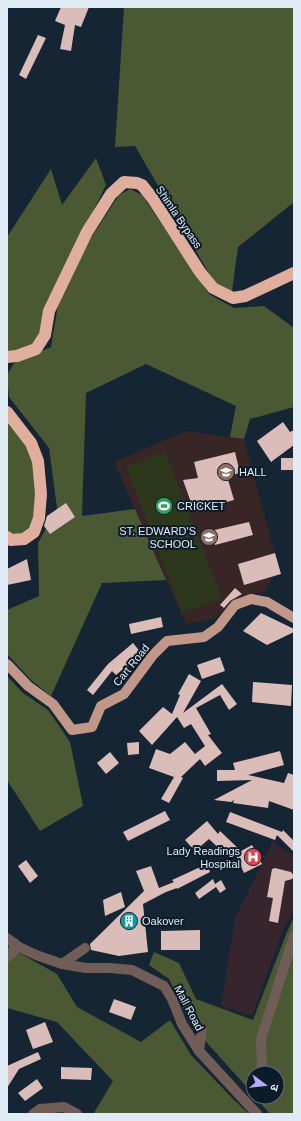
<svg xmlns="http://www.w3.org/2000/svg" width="301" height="1121" font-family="Arial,'Noto Sans Devanagari',sans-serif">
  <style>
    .education { fill: #382526 }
    .medical { fill: #36252d }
    .green { fill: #2c371c }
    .forest { fill: #4a5933 }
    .building { fill: #dabcb9 }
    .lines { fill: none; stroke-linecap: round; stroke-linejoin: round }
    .minor { stroke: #715d57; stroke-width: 10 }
    .major { stroke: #c09789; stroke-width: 10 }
    .highway { stroke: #dfae9d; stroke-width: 12 }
    .labels { text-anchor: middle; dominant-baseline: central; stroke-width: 4; stroke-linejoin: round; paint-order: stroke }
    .street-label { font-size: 11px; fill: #e1ebf5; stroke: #0b1b29 }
    .poi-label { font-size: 11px; fill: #e1ebf5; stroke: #0b1b29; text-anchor: start }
  </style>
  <rect width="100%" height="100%" fill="#152533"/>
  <!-- education -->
  <path class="education" d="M 186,431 L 244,439 L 278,566 L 265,592 L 241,596 L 215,619 L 186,624 L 114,462 Z"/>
  <!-- medical -->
  <path class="medical" d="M 273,841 L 294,856 L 294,910 L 282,933 L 252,1016 L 221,1006 L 235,918 Z"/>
  <!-- green -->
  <path class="green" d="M 165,451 L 222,598 L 182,613 L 126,467 Z"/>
  <!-- forest -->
  <g class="forest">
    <path d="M 124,7 L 294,7 L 294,202 L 238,247 L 232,291 L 214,282 L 135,146 L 115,147 Z"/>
    <path d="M 96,158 L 106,185 L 45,309 L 41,333 L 33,347 L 7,354 L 7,237 L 51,169 L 62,205 Z"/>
    <path d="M 130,189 L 142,195 L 209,294 L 234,308 L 264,306 L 294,328 L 294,407 L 250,419 L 244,439 L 230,437 L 236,406 L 146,364 L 86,393 L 82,516 L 135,509 L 166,580 L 102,583 L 51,696 L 31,680 L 7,654 L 7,610 L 39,596 L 38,543 L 57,508 L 49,448 L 9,397 L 7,375 L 14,363 L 51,347 L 58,305 L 87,244 L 119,195 Z"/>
    <path d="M 7,417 C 14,426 22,435 28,445 C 43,470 36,503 31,531 L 21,536 L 7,533 Z"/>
    <path d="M 7,676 L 23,693 L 48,710 L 70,742 L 83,806 L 40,831 L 7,780 Z"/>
    <path d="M 294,917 L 294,1114 L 270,1114 L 255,1097 L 277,1097 L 277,1073 L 253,1073 L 253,1094 L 191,1025 L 169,979 L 149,965 L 154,952 L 179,963 L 196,999 L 253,1020 L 287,932 Z"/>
    <path d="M 7,946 L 57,974 L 77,1007 L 141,1042 L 170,1020 L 191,1055 L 233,1099 L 249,1114 L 80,1114 L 94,1113 L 113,1081 L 57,1022 L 7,1008 Z"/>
  </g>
  <!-- building -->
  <g class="building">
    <path d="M 61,7 L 89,7 L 81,27 L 75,25 L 71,51 L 60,49 L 65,25 L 55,21 Z"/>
    <path d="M 38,35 L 46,38 L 26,79 L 19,75 Z"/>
    <path d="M 283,422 L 290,432 L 294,430 L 294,445 L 271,462 L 257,441 Z"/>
    <path d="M 235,452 L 240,473 L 227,476 L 234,500 L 194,511 L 183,480 L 198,478 L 194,462 Z"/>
    <rect x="281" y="458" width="13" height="12"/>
    <path d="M 66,503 L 75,517 L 50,534 L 44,526 L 47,516 Z"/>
    <path d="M 249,522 L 253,535 L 215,545 L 210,531 Z"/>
    <path d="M 275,553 L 281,574 L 244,585 L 238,564 Z"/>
    <path d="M 27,559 L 31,580 L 7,585 L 7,569 Z"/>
    <path d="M 235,588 L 242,594 L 230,601 L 224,608 L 220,605 Z"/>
    <path d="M 261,613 L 294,629 L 294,632 L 267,645 L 243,631 Z"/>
    <path d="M 161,617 L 163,627 L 131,634 L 129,624 Z"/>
    <path d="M 133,643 L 142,654 L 116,675 L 112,671 L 93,695 L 87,690 L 108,664 Z"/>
    <path d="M 220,657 L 225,671 L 202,679 L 197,665 Z"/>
    <path d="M 189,674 L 201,681 L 183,713 L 222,684 L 237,704 L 229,710 L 220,695 L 196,708 L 211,734 L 208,735 L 222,753 L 205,766 L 200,759 L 181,777 L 183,778 L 169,803 L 161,799 L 174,777 L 149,768 L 156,749 L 170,754 L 185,742 L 195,754 L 205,746 L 191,724 L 184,728 L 177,717 L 152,745 L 139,731 L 163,707 L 172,714 L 180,695 L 178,694 Z"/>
    <path d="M 253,682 L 292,685 L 291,706 L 252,702 Z"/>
    <path d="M 139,742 L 139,754 L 128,755 L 127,743 Z"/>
    <path d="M 280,751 L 284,765 L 248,775 L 284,783 L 288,773 L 294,775 L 294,810 L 269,801 L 268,808 L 233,803 L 234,800 L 231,802 L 214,800 L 252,780 L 217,781 L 217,770 L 235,770 L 233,763 Z"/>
    <path d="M 110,752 L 119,763 L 106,774 L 97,763 Z"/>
    <path d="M 165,811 L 170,820 L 128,841 L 123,832 Z"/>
    <path d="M 230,812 L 282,832 L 283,830 L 294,841 L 294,852 L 277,835 L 275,840 L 226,822 Z"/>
    <path d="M 207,821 L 218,834 L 220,831 L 241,851 L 252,845 L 262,864 L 244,873 L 234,851 L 228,857 L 209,839 L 195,851 L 185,840 Z"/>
    <path d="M 26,860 L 38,876 L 30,883 L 18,866 Z"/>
    <path d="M 207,864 L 210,872 L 177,889 L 177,888 L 166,892 L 143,904 L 148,952 L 119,956 L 91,950 L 90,944 L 144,891 L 136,871 L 151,866 L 159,888 L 174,882 L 172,880 Z"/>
    <path d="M 275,868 L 291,872 L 294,876 L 292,879 L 285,881 L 278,923 L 269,921 L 273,898 L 267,897 L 272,869 Z"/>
    <path d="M 213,879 L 215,884 L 221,880 L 226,889 L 220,893 L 216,887 L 199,899 L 195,893 Z"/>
    <path d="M 121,892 L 125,907 L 105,916 L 103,900 Z"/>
    <path d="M 200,930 L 200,950 L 161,950 L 161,931 Z"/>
    <path d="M 114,999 L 136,1007 L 131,1020 L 109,1012 Z"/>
    <path d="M 45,1022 L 53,1042 L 33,1049 L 26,1030 Z"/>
    <path d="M 38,1052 L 41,1059 L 19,1069 L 7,1088 L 7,1066 Z"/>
    <path d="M 61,1067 L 92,1068 L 91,1080 L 61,1079 Z"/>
    <path d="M 37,1079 L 43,1088 L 25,1101 L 18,1093 Z"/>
  </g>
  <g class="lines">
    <!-- minor -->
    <g class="minor">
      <path d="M 7,938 L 19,947 L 36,955 L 62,964 L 86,968 L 110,968 L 132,970 L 164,986 L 172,999 L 182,1024 L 199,1051 L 257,1114"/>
      <path d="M 7,957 L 14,951 L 14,943"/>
      <path d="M 62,964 L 85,948"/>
      <path d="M 199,1051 L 202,1029"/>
      <path d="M 262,1073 L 261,1039 L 294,936"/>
      <path d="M 33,1114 L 40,1109 L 64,1107 L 77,1114"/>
    </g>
    <!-- major -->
    <path class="major" d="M 7,664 L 28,686 L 53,704 L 72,730 L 92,727 L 101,706 L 124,694 L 153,655 L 167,641 L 204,637 L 218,627 L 235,605 L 251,599 L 267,602 L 294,618"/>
    <!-- highway -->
    <g class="highway">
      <path d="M 7,357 L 17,356 L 36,349 L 45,335 L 49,311 L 87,232 L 111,194 L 124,182 L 137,183 L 142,185 L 153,199 L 200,272 L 213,288 L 233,298 L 245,296 L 294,273"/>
      <path d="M 7,412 L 31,443 L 38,461 L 41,494 L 39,518 L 34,532 L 24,539 L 11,540 L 7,537"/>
    </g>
  </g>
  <!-- icons -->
  <defs>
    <symbol id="school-disc" viewBox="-11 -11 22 22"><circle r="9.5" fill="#8d6e63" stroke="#0b1b29"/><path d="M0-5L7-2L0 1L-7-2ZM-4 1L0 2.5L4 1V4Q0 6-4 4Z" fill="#fff"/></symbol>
    <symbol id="stadium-disc" viewBox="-11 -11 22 22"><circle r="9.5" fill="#2e9e5b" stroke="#0b1b29"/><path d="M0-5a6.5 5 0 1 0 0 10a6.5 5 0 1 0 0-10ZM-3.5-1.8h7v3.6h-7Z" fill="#fff"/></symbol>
    <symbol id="hospital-disc" viewBox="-11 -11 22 22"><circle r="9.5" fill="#e0444e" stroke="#0b1b29"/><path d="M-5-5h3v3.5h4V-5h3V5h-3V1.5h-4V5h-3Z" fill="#fff"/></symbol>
    <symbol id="building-disc" viewBox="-11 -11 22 22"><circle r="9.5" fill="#0f9aa8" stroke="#0b1b29"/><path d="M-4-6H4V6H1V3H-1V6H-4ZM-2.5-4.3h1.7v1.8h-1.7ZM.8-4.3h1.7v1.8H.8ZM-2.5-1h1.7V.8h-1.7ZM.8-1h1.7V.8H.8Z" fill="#fff"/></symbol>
  </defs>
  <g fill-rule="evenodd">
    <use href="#school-disc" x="216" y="462" width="20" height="20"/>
    <use href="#stadium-disc" x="154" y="496" width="20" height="20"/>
    <use href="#school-disc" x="199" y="527" width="20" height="20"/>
    <use href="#hospital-disc" x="243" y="847" width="20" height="20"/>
    <use href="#building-disc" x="119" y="911" width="20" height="20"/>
  </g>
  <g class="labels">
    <!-- street labels -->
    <g class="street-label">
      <text transform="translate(179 217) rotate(56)">Shimla Bypass</text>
      <text transform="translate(131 665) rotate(-51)">Cart Road</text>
      <text transform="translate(189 1008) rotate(62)">Mall Road</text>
    </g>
    <!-- poi labels -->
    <g class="poi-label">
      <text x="239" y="472">HALL</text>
      <text x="177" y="506">CRICKET</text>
      <text x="196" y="531" text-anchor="end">ST. EDWARD'S<tspan x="196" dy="13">SCHOOL</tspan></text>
      <text x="240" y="851" text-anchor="end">Lady Readings<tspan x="240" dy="13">Hospital</tspan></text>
      <text x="142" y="921">Oakover</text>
    </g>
  </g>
  <!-- border -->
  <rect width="301" height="1121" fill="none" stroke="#e1ebf5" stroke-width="16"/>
  <!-- north arrow -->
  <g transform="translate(265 1085) rotate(105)"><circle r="19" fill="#0b1b29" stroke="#616e7b"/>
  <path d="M0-3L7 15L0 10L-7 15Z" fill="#b8abf7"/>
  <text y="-6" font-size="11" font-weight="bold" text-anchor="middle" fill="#e1ebf5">उ</text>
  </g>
</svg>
